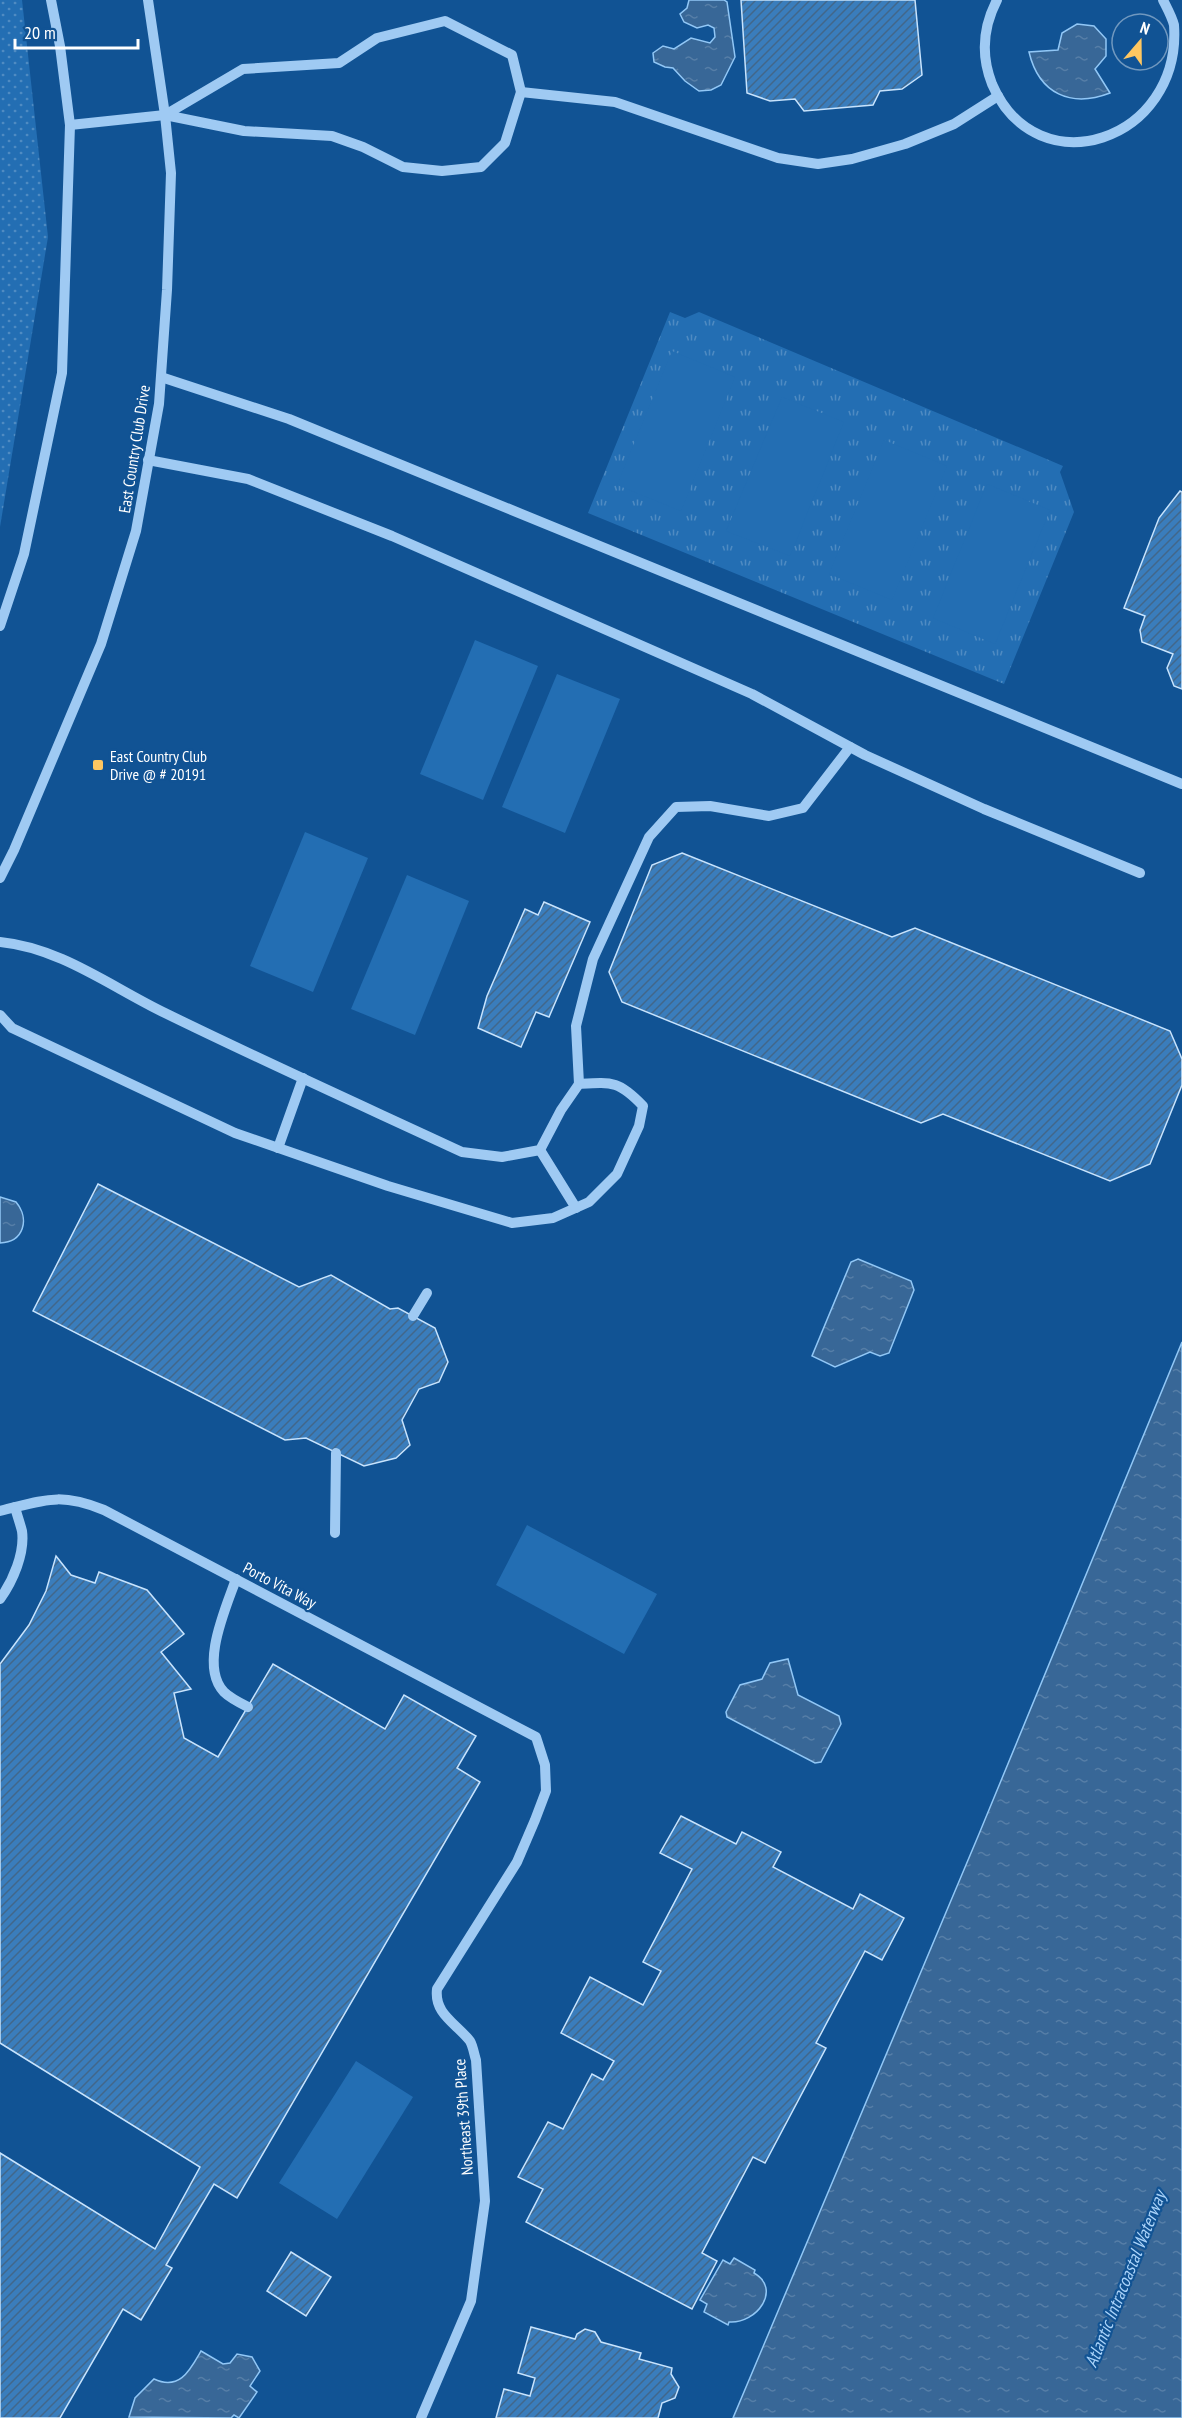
<svg xmlns="http://www.w3.org/2000/svg" width="1182" height="2418" font-family="'PT Sans Narrow',sans-serif">
  <style>
    .grass { fill: url(#grass-dots) }
    .park { fill: url(#park-tufts) }
    .pitch { fill: #236eb3 }
    .water { fill: url(#water-ripples); stroke: #91c7f6; stroke-width: 1.5 }
    .building { fill: url(#building-hatch); stroke: #c7e3fd; stroke-width: 1.5 }
    .lines { fill: none; stroke-linecap: round; stroke-linejoin: round }
    .minor { stroke: #9fcaf3; stroke-width: 10 }
    .poi-dot { fill: #ffc761; stroke: #115394; stroke-width: 2 }
    .labels { text-anchor: middle; dominant-baseline: central; stroke-width: 4.5; stroke-linejoin: round; paint-order: stroke }
    .street-label { font-size: 16px; fill: #fff; stroke: #115394 }
    .poi-label { font-size: 16px; fill: #fff; stroke: #115394; text-anchor: start }
    .water-label { font-size: 18px; font-style: italic; fill: #abd4fa; stroke: #115394 }
  </style>
  <defs>
    <pattern id="grass-dots" width="8" height="8" patternUnits="userSpaceOnUse" patternTransform="scale(1.5)"><rect width="8" height="8" fill="#236eb3"/><path d="M2 2h.1M6 6h.1" fill="none" stroke="#4f8bc2" stroke-width="1.8" stroke-linecap="round"/></pattern>
    <pattern id="park-tufts" width="24" height="20" patternUnits="userSpaceOnUse" patternTransform="scale(1.5)"><rect width="24" height="20" fill="#236eb3"/><path d="M3 7l-1-3M5 7V3M7 7l1-3M15 17l-1-3M17 17v-4M19 17l1-3" fill="none" stroke="#4f8bc2"/></pattern>
    <pattern id="water-ripples" width="26" height="14" patternUnits="userSpaceOnUse" patternTransform="scale(1.5)"><rect width="26" height="14" fill="#386797"/><path d="M2 4q2-2 4 0t4 0M15 11q2-2 4 0t4 0" fill="none" stroke="#567ea7"/></pattern>
    <pattern id="building-hatch" width="6" height="6" patternUnits="userSpaceOnUse" patternTransform="scale(1.5)"><rect width="6" height="6" fill="#3a7dbc"/><path d="M-1 1l2-2M0 6l6-6M5 7l2-2" fill="none" stroke="#42678a"/></pattern>
  </defs>
  <rect width="100%" height="100%" fill="#115394"/>
  <!-- grass -->
  <path class="grass" d="M 0,0 L 22,0 L 48,237 L 0,527 Z"/>
  <!-- park -->
  <path class="park" d="M 670,312 L 685,318 L 699,312 L 1063,466 L 1060,472 L 1074,512 L 1004,684 L 588,513 Z"/>
  <!-- pitch -->
  <g class="pitch">
    <path d="M 672,351 L 735,377 L 681,511 L 617,485 Z"/>
    <path d="M 782,397 L 844,422 L 790,556 L 726,531 Z"/>
    <path d="M 884,440 L 947,466 L 892,600 L 829,574 Z"/>
    <path d="M 987,484 L 1050,510 L 995,644 L 933,618 Z"/>
    <path d="M 475,640 L 538,666 L 483,800 L 420,774 Z"/>
    <path d="M 557,674 L 620,699 L 565,833 L 502,807 Z"/>
    <path d="M 305,832 L 368,858 L 313,992 L 250,966 Z"/>
    <path d="M 407,875 L 469,901 L 415,1035 L 351,1009 Z"/>
    <path d="M 527,1525 L 657,1594 L 624,1654 L 496,1585 Z"/>
    <path d="M 356,2061 L 413,2097 L 337,2219 L 279,2183 Z"/>
  </g>
  <!-- water -->
  <g class="water">
    <path d="M 689,0 L 724,0 L 727,2 L 735,57 L 721,85 L 711,90 L 699,91 L 685,81 L 673,68 L 665,67 L 654,62 L 653,53 L 663,46 L 674,49 L 691,38 L 710,43 L 715,37 L 714,28 L 708,25 L 697,28 L 684,22 L 680,14 L 687,8 Z"/>
    <path d="M 1077,24 L 1094,26 L 1106,39 L 1106,56 L 1095,69 L 1110,93 C 1071,108 1039,94 1029,52 L 1058,50 L 1062,33 Z"/>
    <path d="M 0,1197 L 16,1202 C 30,1219 24,1242 0,1243 Z"/>
    <path d="M 858,1259 L 911,1281 L 914,1290 L 889,1353 L 880,1356 L 870,1352 L 835,1367 L 812,1356 L 851,1262 Z"/>
    <path d="M 1182,1342 L 1182,2418 L 733,2418 L 979,1834 Z"/>
    <path d="M 788,1659 L 798,1695 L 839,1716 L 841,1724 L 821,1762 L 815,1763 L 727,1717 L 726,1712 L 740,1685 L 762,1679 L 770,1663 Z"/>
    <path d="M 734,2258 L 755,2270 L 754,2273 C 782,2289 757,2324 729,2322 L 728,2325 L 704,2312 L 707,2304 L 700,2300 L 723,2260 L 730,2264 Z"/>
    <path d="M 201,2351 L 223,2364 L 230,2363 L 237,2354 L 252,2357 L 260,2371 L 250,2386 L 257,2392 L 239,2418 L 234,2415 L 231,2418 L 129,2417 L 135,2398 L 154,2379 C 180,2391 190,2370 201,2351 Z"/>
  </g>
  <!-- building -->
  <g class="building">
    <path d="M 741,0 L 915,0 L 922,75 L 902,89 L 880,91 L 873,105 L 804,111 L 795,99 L 770,101 L 747,93 Z"/>
    <path d="M 1180,491 L 1182,492 L 1182,689 L 1174,686 L 1167,668 L 1173,654 L 1142,642 L 1140,630 L 1145,616 L 1124,608 L 1159,518 Z"/>
    <path d="M 682,853 L 892,937 L 915,928 L 1170,1031 L 1182,1059 L 1182,1085 L 1150,1164 L 1110,1181 L 943,1114 L 921,1123 L 622,1002 L 609,972 L 652,865 Z"/>
    <path d="M 544,902 L 590,922 L 549,1017 L 536,1012 L 521,1047 L 478,1028 L 487,996 L 525,909 L 538,915 Z"/>
    <path d="M 98,1184 L 299,1287 L 331,1275 L 390,1309 L 398,1308 L 435,1328 L 448,1362 L 439,1382 L 419,1389 L 402,1420 L 410,1445 L 396,1458 L 364,1466 L 306,1438 L 285,1440 L 33,1311 Z"/>
    <path d="M 56,1556 L 71,1575 L 95,1583 L 99,1572 L 147,1590 L 184,1634 L 161,1652 L 191,1689 L 174,1693 L 184,1738 L 218,1757 L 273,1664 L 385,1729 L 404,1695 L 476,1736 L 457,1768 L 480,1782 L 237,2198 L 214,2184 L 166,2265 L 172,2268 L 141,2320 L 123,2309 L 60,2418 L 0,2418 L 0,2153 L 155,2249 L 200,2167 L 0,2043 L 0,1664 L 29,1625 L 46,1591 Z"/>
    <path d="M 681,1816 L 736,1844 L 742,1832 L 781,1852 L 773,1867 L 853,1909 L 860,1894 L 904,1918 L 882,1960 L 865,1951 L 816,2043 L 826,2048 L 765,2163 L 753,2157 L 702,2253 L 717,2261 L 692,2309 L 526,2222 L 543,2189 L 518,2177 L 548,2122 L 563,2129 L 592,2074 L 603,2080 L 614,2061 L 561,2033 L 590,1977 L 643,2005 L 661,1971 L 643,1962 L 692,1869 L 660,1853 Z"/>
    <path d="M 291,2252 L 331,2277 L 306,2316 L 267,2291 Z"/>
    <path d="M 531,2327 L 575,2339 L 577,2334 L 585,2329 L 595,2332 L 601,2342 L 641,2353 L 639,2359 L 672,2368 L 671,2374 L 679,2387 L 675,2398 L 662,2403 L 658,2418 L 496,2418 L 504,2389 L 530,2396 L 535,2378 L 518,2373 Z"/>
  </g>
  <g class="lines">
    <!-- minor -->
    <g class="minor">
      <path d="M 997,0 C 983,27 981,56 992,84 C 1037,189 1182,141 1174,25 C 1172,17 1167,8 1163,0"/>
      <path d="M 521,92 L 615,102 L 778,158 L 818,164 L 852,159 L 905,144 L 954,124 L 998,96"/>
      <path d="M 70,125 L 165,115 L 244,131 L 332,136 L 363,147 L 403,167 L 442,171 L 481,167 L 505,143 L 521,92 L 512,55 L 445,21 L 377,38 L 339,63 L 243,69 L 165,115"/>
      <path d="M 161,377 L 289,419 L 1182,784"/>
      <path d="M 148,460 L 248,479 L 392,536 L 752,694 L 865,755 L 984,809 L 1140,873"/>
      <path d="M 0,626 L 24,554 L 62,373 L 70,125 L 60,46 L 51,0"/>
      <path d="M 0,878 L 14,850 L 101,644 L 136,531 L 159,404 L 167,290 L 171,173 L 165,115 L 148,0"/>
      <path d="M 0,942 C 61,948 111,987 165,1013 C 263,1061 363,1106 462,1152 L 502,1157 L 540,1150 L 561,1110 L 579,1084 C 613,1082 619,1081 643,1106 L 639,1126 L 617,1174 L 589,1202 L 553,1218 L 512,1223 L 388,1186 L 235,1133 L 12,1028 L 0,1015"/>
      <path d="M 579,1084 L 576,1026 L 593,959 L 649,837 L 676,807 L 710,806 L 769,816 L 803,808 L 850,747"/>
      <path d="M 278,1148 L 303,1078"/>
      <path d="M 540,1150 L 576,1208"/>
      <path d="M 413,1316 L 427,1293"/>
      <path d="M 0,1511 C 45,1500 59,1492 104,1510 L 536,1737 L 545,1765 L 546,1791 L 535,1820 L 517,1862 L 437,1989 C 434,2014 456,2023 470,2041 C 473,2046 474,2054 476,2060 L 485,2201 L 471,2301 L 421,2418"/>
      <path d="M 335,1533 L 336,1453"/>
      <path d="M 236,1579 C 226,1608 199,1666 224,1692 C 230,1698 240,1703 248,1707"/>
      <path d="M 0,1599 C 13,1581 25,1553 22,1531 C 20,1523 17,1515 15,1507"/>
    </g>
  </g>
  <!-- markers -->
  <rect class="poi-dot" x="92" y="759" width="12" height="12" rx="3"/>
  <g class="labels">
    <!-- street labels -->
    <g class="street-label">
      <text transform="translate(134 449) rotate(-81)">East Country Club Drive</text>
      <text transform="translate(280 1585) rotate(28)">Porto Vita Way</text>
      <text transform="translate(463 2117) rotate(-94)">Northeast 39th Place</text>
    </g>
    <!-- poi labels -->
    <g class="poi-label">
      <text x="110" y="756">East Country Club<tspan x="110" dy="18">Drive @ # 20191</tspan></text>
    </g>
    <!-- water labels -->
    <g class="water-label">
      <text transform="translate(1125 2279) rotate(-68)">Atlantic Intracoastal Waterway</text>
    </g>
  </g>
  <!-- north arrow -->
  <g transform="translate(1140 42) rotate(20)"><circle r="28" fill="#115394" stroke="#7098bf" stroke-width="1.5"/>
  <path d="M0-4.5L10 22L0 15L-10 22Z" fill="#ffc761"/>
  <text y="-9" font-size="16" font-weight="bold" text-anchor="middle" fill="#ffffff">N</text>
  </g>
  <!-- scale -->
  <path d="M15 39v9h123v-9" fill="none" stroke="#ffffff" stroke-width="3"/>
  <text x="24" y="39" font-size="18" fill="#ffffff" stroke="#115394" stroke-width="4.5" paint-order="stroke">20 m</text>
</svg>
